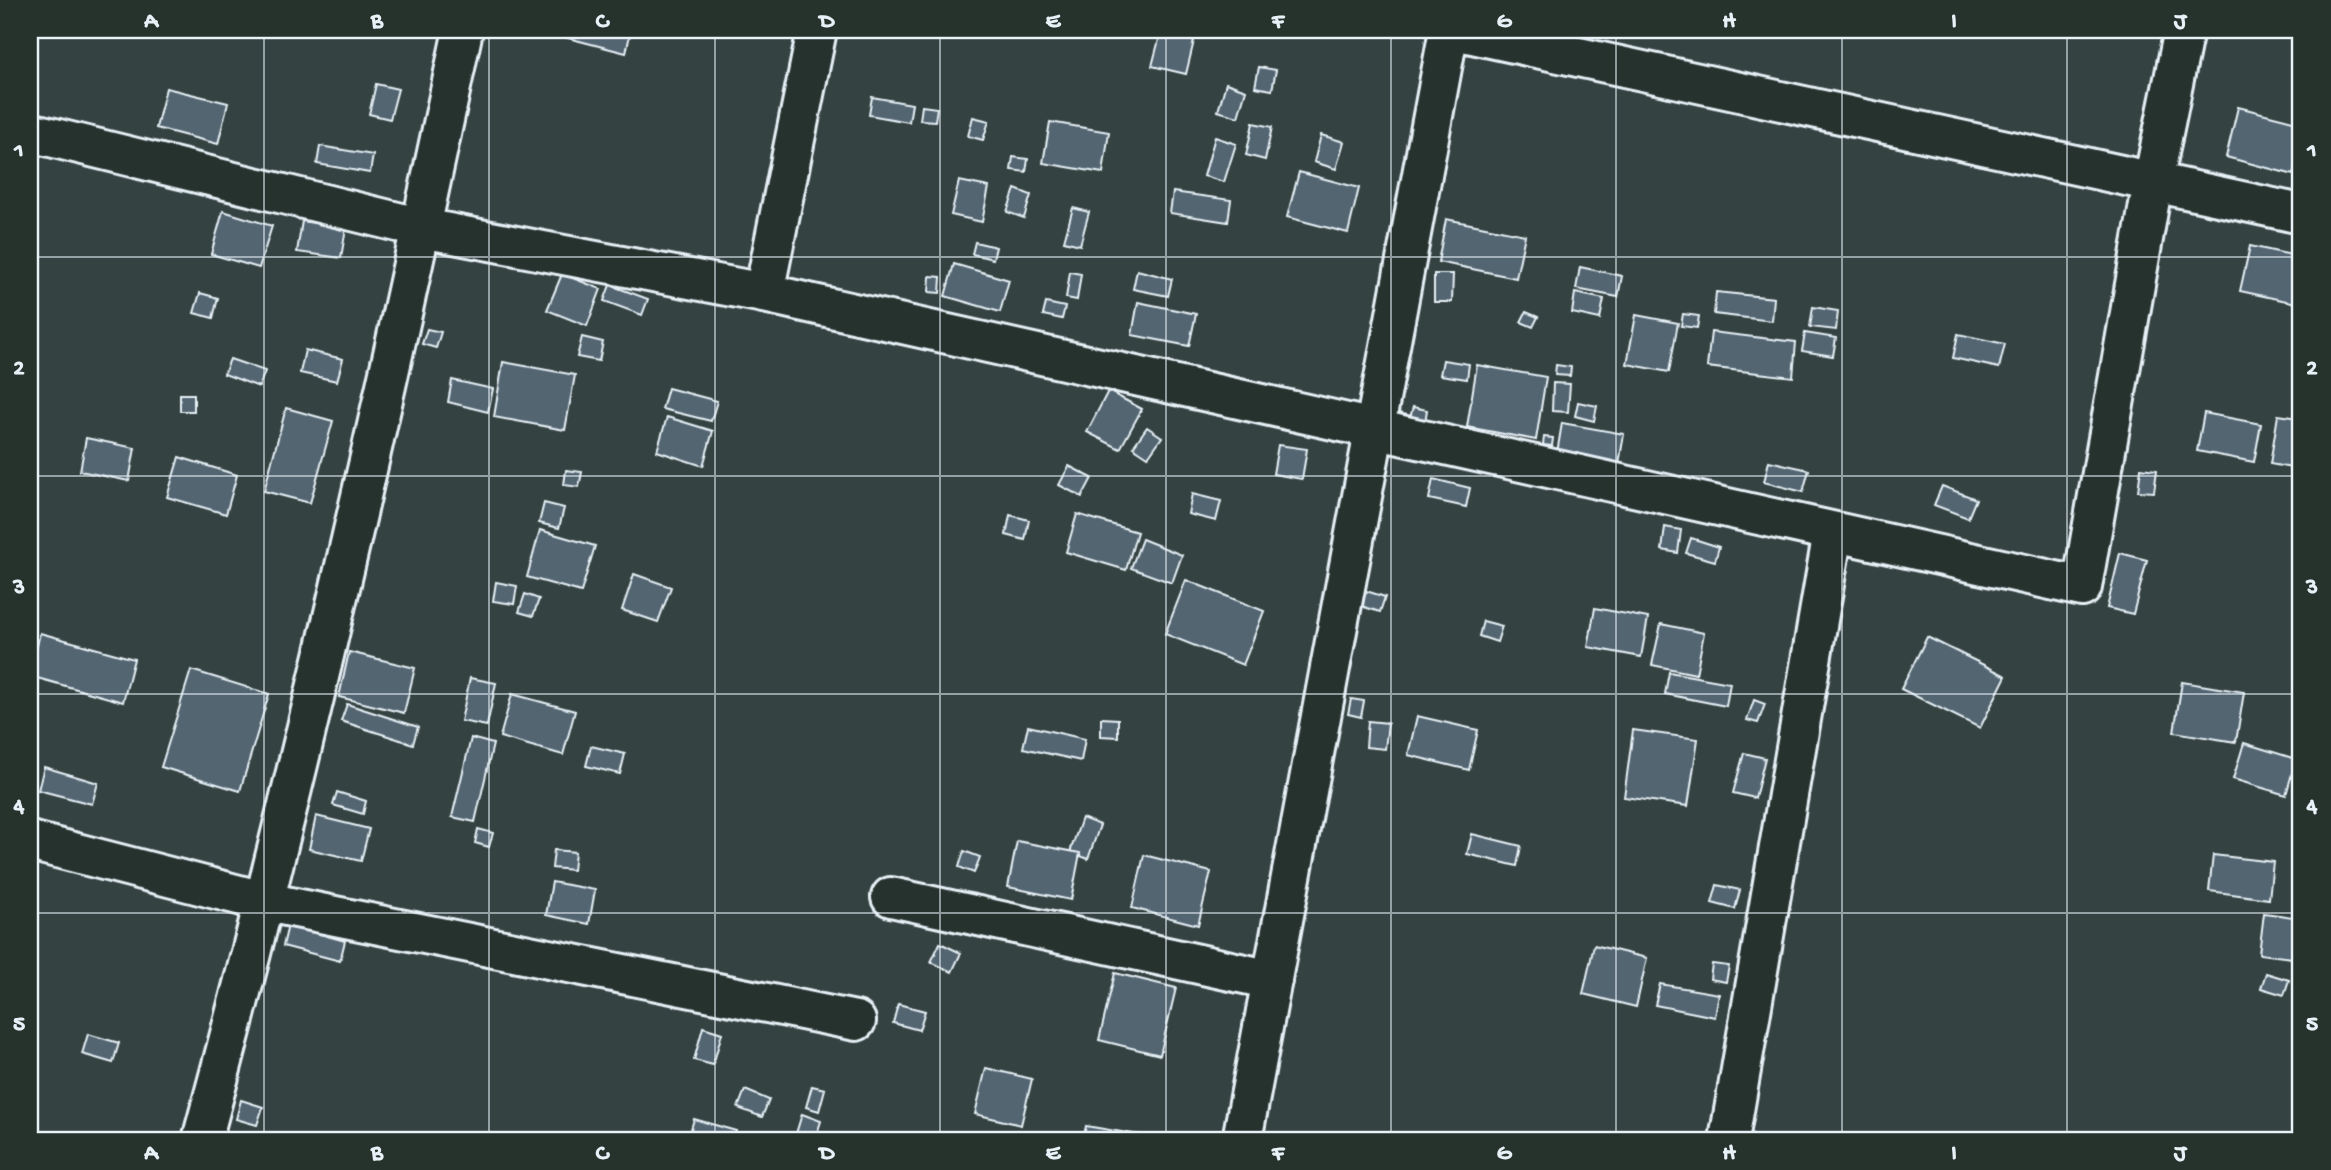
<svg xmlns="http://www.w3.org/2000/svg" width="2331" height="1170" font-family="'Gochi Hand',sans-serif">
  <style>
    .building { fill: #536571; stroke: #e8f1f8; stroke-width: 2 }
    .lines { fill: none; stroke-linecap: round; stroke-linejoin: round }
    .minor-casing { stroke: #e8f1f8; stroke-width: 44 }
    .minor { stroke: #26332d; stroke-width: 38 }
    .grid { fill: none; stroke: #e8f1f8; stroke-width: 2; stroke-opacity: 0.55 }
    .neatline { fill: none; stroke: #e8f1f8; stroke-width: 2.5 }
    .grid-label { font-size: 23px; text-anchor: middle; font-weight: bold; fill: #e8f1f8 }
  </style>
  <rect width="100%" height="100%" fill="#344241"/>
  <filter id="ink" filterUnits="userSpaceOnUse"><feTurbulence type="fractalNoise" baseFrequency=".0143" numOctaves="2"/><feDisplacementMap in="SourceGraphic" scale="14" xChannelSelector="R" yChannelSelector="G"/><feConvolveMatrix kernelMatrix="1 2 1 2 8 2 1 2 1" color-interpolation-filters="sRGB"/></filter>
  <g filter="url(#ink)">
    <!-- building -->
    <g class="building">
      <path d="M 388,30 L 406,30 L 404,35 Z"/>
      <path d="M 537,30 L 631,30 L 626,53 Z"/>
      <path d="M 1722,30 L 1749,30 L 1749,34 Z"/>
      <path d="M 1161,32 L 1194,41 L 1186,74 L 1152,66 Z"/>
      <path d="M 1259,67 L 1276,70 L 1272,90 L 1255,87 Z"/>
      <path d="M 1226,83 L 1246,90 L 1238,117 L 1218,111 Z"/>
      <path d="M 376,84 L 398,89 L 390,119 L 369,114 Z"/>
      <path d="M 166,88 L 228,103 L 218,144 L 156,128 Z"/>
      <path d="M 872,97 L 912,104 L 909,122 L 869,115 Z"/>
      <path d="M 922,106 L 937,108 L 935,121 L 920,120 Z"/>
      <path d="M 2238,107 L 2301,123 L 2301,145 L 2294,175 L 2226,157 Z"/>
      <path d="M 973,117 L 989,121 L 983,140 L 968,136 Z"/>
      <path d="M 1050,122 L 1109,132 L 1103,173 L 1043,163 Z"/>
      <path d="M 1253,123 L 1272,127 L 1265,160 L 1246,155 Z"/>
      <path d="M 1321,135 L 1344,142 L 1336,169 L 1314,162 Z"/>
      <path d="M 1215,137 L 1236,144 L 1224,182 L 1204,176 Z"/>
      <path d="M 320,146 L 373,155 L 370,173 L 317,164 Z"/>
      <path d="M 1013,157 L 1028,159 L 1026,172 L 1011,170 Z"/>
      <path d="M 1299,172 L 1359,188 L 1348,233 L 1287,217 Z"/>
      <path d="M 959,181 L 989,187 L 982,222 L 951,215 Z"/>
      <path d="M 1015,189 L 1031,195 L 1024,218 L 1007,212 Z"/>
      <path d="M 1173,192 L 1231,200 L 1228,222 L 1170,213 Z"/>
      <path d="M 1073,208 L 1089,212 L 1080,245 L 1064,241 Z"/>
      <path d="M 223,211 L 272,226 L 259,268 L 211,254 Z"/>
      <path d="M 1446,219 L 1525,235 L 1516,278 L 1438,262 Z"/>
      <path d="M 302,221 L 346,228 L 341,258 L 297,252 Z"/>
      <path d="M 975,242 L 996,247 L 993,259 L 972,254 Z"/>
      <path d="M 2250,246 L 2301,257 L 2301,304 L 2240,291 Z"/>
      <path d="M 954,264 L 1009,280 L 1000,312 L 945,296 Z"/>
      <path d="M 1580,267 L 1622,276 L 1618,297 L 1576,289 Z"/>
      <path d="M 1137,270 L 1172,279 L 1168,296 L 1133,289 Z"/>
      <path d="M 1070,272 L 1081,274 L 1077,300 L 1066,298 Z"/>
      <path d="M 562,274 L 601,289 L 587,326 L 547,310 Z"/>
      <path d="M 1434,274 L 1453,274 L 1452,302 L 1434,302 Z"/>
      <path d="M 930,276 L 941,277 L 940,293 L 929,292 Z"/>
      <path d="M 610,285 L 648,299 L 642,315 L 604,301 Z"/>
      <path d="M 1716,292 L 1774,298 L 1772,321 L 1714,314 Z"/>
      <path d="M 200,293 L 218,298 L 213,318 L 194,313 Z"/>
      <path d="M 1575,293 L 1604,299 L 1600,319 L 1572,313 Z"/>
      <path d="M 1138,302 L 1196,314 L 1189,346 L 1132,335 Z"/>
      <path d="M 1046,303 L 1065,307 L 1062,319 L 1043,315 Z"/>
      <path d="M 1813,307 L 1838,311 L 1836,330 L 1810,327 Z"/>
      <path d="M 1526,312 L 1538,317 L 1533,327 L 1521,322 Z"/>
      <path d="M 1683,314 L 1699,316 L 1697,328 L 1681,326 Z"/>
      <path d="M 1636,315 L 1678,323 L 1669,372 L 1627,364 Z"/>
      <path d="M 427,329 L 441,332 L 436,348 L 422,344 Z"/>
      <path d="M 1711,332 L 1796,342 L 1793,377 L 1707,367 Z"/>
      <path d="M 1805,333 L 1836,338 L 1833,356 L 1802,351 Z"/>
      <path d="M 1958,334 L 2005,344 L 1999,368 L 1953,358 Z"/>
      <path d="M 582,337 L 603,342 L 599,361 L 577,357 Z"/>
      <path d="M 305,350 L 343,359 L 337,381 L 300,373 Z"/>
      <path d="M 230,359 L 265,371 L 259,387 L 224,374 Z"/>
      <path d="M 1443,360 L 1469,364 L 1467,379 L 1440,375 Z"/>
      <path d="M 503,362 L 575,375 L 565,430 L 494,417 Z"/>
      <path d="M 1477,365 L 1546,377 L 1536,440 L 1467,427 Z"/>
      <path d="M 1556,365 L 1571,367 L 1570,376 L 1555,375 Z"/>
      <path d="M 452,380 L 493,389 L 488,412 L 448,402 Z"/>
      <path d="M 1553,383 L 1570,384 L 1568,412 L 1552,411 Z"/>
      <path d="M 668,388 L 717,401 L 711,421 L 662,409 Z"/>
      <path d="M 1108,391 L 1142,409 L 1120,449 L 1087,432 Z"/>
      <rect x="180" y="394" width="14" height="17"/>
      <path d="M 1578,402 L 1597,406 L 1594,421 L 1575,416 Z"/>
      <path d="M 1413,407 L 1427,410 L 1425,422 L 1410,418 Z"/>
      <path d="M 286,408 L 333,421 L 310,503 L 264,491 Z"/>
      <path d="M 2204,413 L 2261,424 L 2254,462 L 2197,451 Z"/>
      <path d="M 2278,415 L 2300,418 L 2292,468 L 2270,464 Z"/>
      <path d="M 667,417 L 713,431 L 703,466 L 657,451 Z"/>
      <path d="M 1562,423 L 1624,434 L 1619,464 L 1557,453 Z"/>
      <path d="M 1147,427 L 1162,437 L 1148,457 L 1133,447 Z"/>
      <path d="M 1544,437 L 1553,438 L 1552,446 L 1543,445 Z"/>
      <path d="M 86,438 L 135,448 L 129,481 L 80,471 Z"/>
      <path d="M 1278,445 L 1307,449 L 1302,479 L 1273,474 Z"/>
      <path d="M 179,457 L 237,475 L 226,514 L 167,497 Z"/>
      <path d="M 1769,461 L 1809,470 L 1803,492 L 1764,482 Z"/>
      <path d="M 1069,466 L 1092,478 L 1082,497 L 1059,485 Z"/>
      <path d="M 2141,468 L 2157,470 L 2154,492 L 2138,491 Z"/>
      <path d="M 566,470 L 582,472 L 579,487 L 564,485 Z"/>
      <path d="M 1433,479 L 1470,488 L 1466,507 L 1429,499 Z"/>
      <path d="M 1942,486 L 1976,499 L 1968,518 L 1934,505 Z"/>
      <path d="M 1192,494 L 1221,501 L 1216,521 L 1188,514 Z"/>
      <path d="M 544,503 L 564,508 L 559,528 L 539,523 Z"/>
      <path d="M 1077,514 L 1137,532 L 1126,570 L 1066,552 Z"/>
      <path d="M 1010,515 L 1029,520 L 1025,540 L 1006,535 Z"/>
      <path d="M 1665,527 L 1681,530 L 1678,553 L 1662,550 Z"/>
      <path d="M 540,530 L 595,546 L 581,592 L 527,577 Z"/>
      <path d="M 1691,538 L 1719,547 L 1715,561 L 1686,553 Z"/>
      <path d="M 1142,539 L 1182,555 L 1172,583 L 1131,568 Z"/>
      <path d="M 2120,553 L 2147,560 L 2133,614 L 2107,608 Z"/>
      <path d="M 634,574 L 671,587 L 658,622 L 622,610 Z"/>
      <path d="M 1186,580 L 1264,611 L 1243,665 L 1165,634 Z"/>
      <path d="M 496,582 L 517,586 L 514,604 L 493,601 Z"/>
      <path d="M 1366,591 L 1385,597 L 1380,612 L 1361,606 Z"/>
      <path d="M 525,594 L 539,599 L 533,616 L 519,612 Z"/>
      <path d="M 1595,608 L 1648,618 L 1641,657 L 1588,647 Z"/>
      <path d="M 1483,621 L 1502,626 L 1497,642 L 1479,636 Z"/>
      <path d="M 1661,624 L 1704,633 L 1696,674 L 1652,665 Z"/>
      <path d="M 40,633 L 134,659 L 123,702 L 30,676 Z"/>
      <path d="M 1927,637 L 2006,676 L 1980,728 L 1901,689 Z"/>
      <path d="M 349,652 L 415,668 L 404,713 L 339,697 Z"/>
      <path d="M 191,670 L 269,694 L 240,791 L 161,767 Z"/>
      <path d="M 1669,672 L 1730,683 L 1726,706 L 1665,694 Z"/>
      <path d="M 470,678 L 496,683 L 487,726 L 461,721 Z"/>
      <path d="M 2182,682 L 2244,692 L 2236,742 L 2174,732 Z"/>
      <path d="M 512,694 L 575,711 L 563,755 L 500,737 Z"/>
      <path d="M 1351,699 L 1364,701 L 1361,717 L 1348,714 Z"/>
      <path d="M 1754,700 L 1765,704 L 1758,723 L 1747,720 Z"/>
      <path d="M 347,704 L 418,727 L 413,744 L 341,721 Z"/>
      <path d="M 1417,716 L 1478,730 L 1469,770 L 1408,755 Z"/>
      <path d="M 1101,718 L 1118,719 L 1118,737 L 1101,736 Z"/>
      <path d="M 1368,721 L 1388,723 L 1385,749 L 1366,747 Z"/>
      <path d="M 1028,726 L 1085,739 L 1081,761 L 1023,748 Z"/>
      <path d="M 1633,730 L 1698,739 L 1688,806 L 1624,797 Z"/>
      <path d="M 471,738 L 493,744 L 475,822 L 452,817 Z"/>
      <path d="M 2244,743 L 2296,759 L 2286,795 L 2233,779 Z"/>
      <path d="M 591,746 L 625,754 L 620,774 L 586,766 Z"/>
      <path d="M 1744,753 L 1765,758 L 1755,798 L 1733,793 Z"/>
      <path d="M 44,767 L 98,783 L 92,804 L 38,790 Z"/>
      <path d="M 337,792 L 366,801 L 363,814 L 333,805 Z"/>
      <path d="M 316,816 L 369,829 L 361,861 L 309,849 Z"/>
      <path d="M 1082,818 L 1100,825 L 1088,859 L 1070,852 Z"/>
      <path d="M 478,829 L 493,833 L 489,847 L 475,843 Z"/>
      <path d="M 1472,834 L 1521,846 L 1517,866 L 1467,854 Z"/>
      <path d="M 1017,841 L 1080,853 L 1071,900 L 1008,887 Z"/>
      <path d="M 554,850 L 575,852 L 573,870 L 552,868 Z"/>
      <path d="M 964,851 L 980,857 L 974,873 L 959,867 Z"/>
      <path d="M 1144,855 L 1211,872 L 1198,925 L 1132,908 Z"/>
      <path d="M 2213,855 L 2273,862 L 2269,899 L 2209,891 Z"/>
      <path d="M 552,882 L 595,890 L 589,924 L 546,915 Z"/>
      <path d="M 1717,885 L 1740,890 L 1735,909 L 1712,903 Z"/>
      <path d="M 2264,913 L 2301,918 L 2301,959 L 2259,954 Z"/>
      <path d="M 288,925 L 345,941 L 340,961 L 283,946 Z"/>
      <path d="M 940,943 L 961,953 L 952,972 L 931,962 Z"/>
      <path d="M 1594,945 L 1647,958 L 1636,1007 L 1583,994 Z"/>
      <path d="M 1712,964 L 1729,966 L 1726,982 L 1710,979 Z"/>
      <path d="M 1115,973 L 1176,988 L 1160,1055 L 1099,1040 Z"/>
      <path d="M 2266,973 L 2289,980 L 2284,995 L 2261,988 Z"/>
      <path d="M 1660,984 L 1719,994 L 1715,1017 L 1655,1005 Z"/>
      <path d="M 898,1004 L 925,1011 L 919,1030 L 893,1023 Z"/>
      <path d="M 703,1027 L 722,1033 L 713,1065 L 694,1060 Z"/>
      <path d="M 88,1034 L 119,1043 L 113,1063 L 82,1054 Z"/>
      <path d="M 986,1068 L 1032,1079 L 1021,1125 L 975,1114 Z"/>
      <path d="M 812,1086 L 825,1089 L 819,1111 L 806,1107 Z"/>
      <path d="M 745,1090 L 769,1100 L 762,1117 L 738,1108 Z"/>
      <path d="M 241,1100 L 263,1107 L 257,1125 L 236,1119 Z"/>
      <path d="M 802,1114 L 821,1121 L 815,1140 L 794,1140 Z"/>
      <path d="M 694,1119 L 736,1131 L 734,1140 L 704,1140 L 689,1136 Z"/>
      <path d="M 1086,1126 L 1158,1138 L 1158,1140 L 1083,1140 Z"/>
      <path d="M 61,1134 L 83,1140 L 59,1140 Z"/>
      <path d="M 680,1135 L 700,1140 L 678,1140 Z"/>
    </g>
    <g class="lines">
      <defs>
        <g id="minor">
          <path d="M 1454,30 L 2301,214"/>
          <path d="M 30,132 L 422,228 L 764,293 L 2082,587 L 2153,182 L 2184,30"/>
          <path d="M 764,293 L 817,30"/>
          <path d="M 30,841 L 266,902 L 856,1021"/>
          <path d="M 891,897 L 1272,980"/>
          <path d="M 202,1140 C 301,773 385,402 463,30"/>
          <path d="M 1242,1140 L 1449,30"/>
          <path d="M 1729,1140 L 1833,532"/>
        </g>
      </defs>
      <!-- minor casing -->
      <use href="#minor" class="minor-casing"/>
      <!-- minor -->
      <use href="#minor" class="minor"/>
    </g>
  </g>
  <!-- grid -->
  <path class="grid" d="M 264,30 L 264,1140M 489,30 L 489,1140M 715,30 L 715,1140M 940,30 L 940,1140M 1166,30 L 1166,1140M 1391,30 L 1391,1140M 1616,30 L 1616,1140M 1842,30 L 1842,1140M 2067,30 L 2067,1140M 30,257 L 2301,257M 30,476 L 2301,476M 30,694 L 2301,694M 30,913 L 2301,913"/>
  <!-- margin -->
  <rect width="2331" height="1170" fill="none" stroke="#26332d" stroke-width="77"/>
  <rect x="38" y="38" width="2254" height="1094" class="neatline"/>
  <g class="grid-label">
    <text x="151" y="27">A</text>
    <text x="377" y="27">B</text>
    <text x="602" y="27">C</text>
    <text x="827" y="27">D</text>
    <text x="1053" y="27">E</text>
    <text x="1278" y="27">F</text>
    <text x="1504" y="27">G</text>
    <text x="1729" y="27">H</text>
    <text x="1954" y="27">I</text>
    <text x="2180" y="27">J</text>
    <text x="19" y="156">1</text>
    <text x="2312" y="156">1</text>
    <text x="19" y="374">2</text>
    <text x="2312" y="374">2</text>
    <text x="19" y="593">3</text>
    <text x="2312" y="593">3</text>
    <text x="19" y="812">4</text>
    <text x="2312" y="812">4</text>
    <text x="19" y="1030">5</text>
    <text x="2312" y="1030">5</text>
    <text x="151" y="1159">A</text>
    <text x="377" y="1159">B</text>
    <text x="602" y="1159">C</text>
    <text x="827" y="1159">D</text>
    <text x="1053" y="1159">E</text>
    <text x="1278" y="1159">F</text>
    <text x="1504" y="1159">G</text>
    <text x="1729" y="1159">H</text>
    <text x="1954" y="1159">I</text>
    <text x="2180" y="1159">J</text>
  </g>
</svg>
